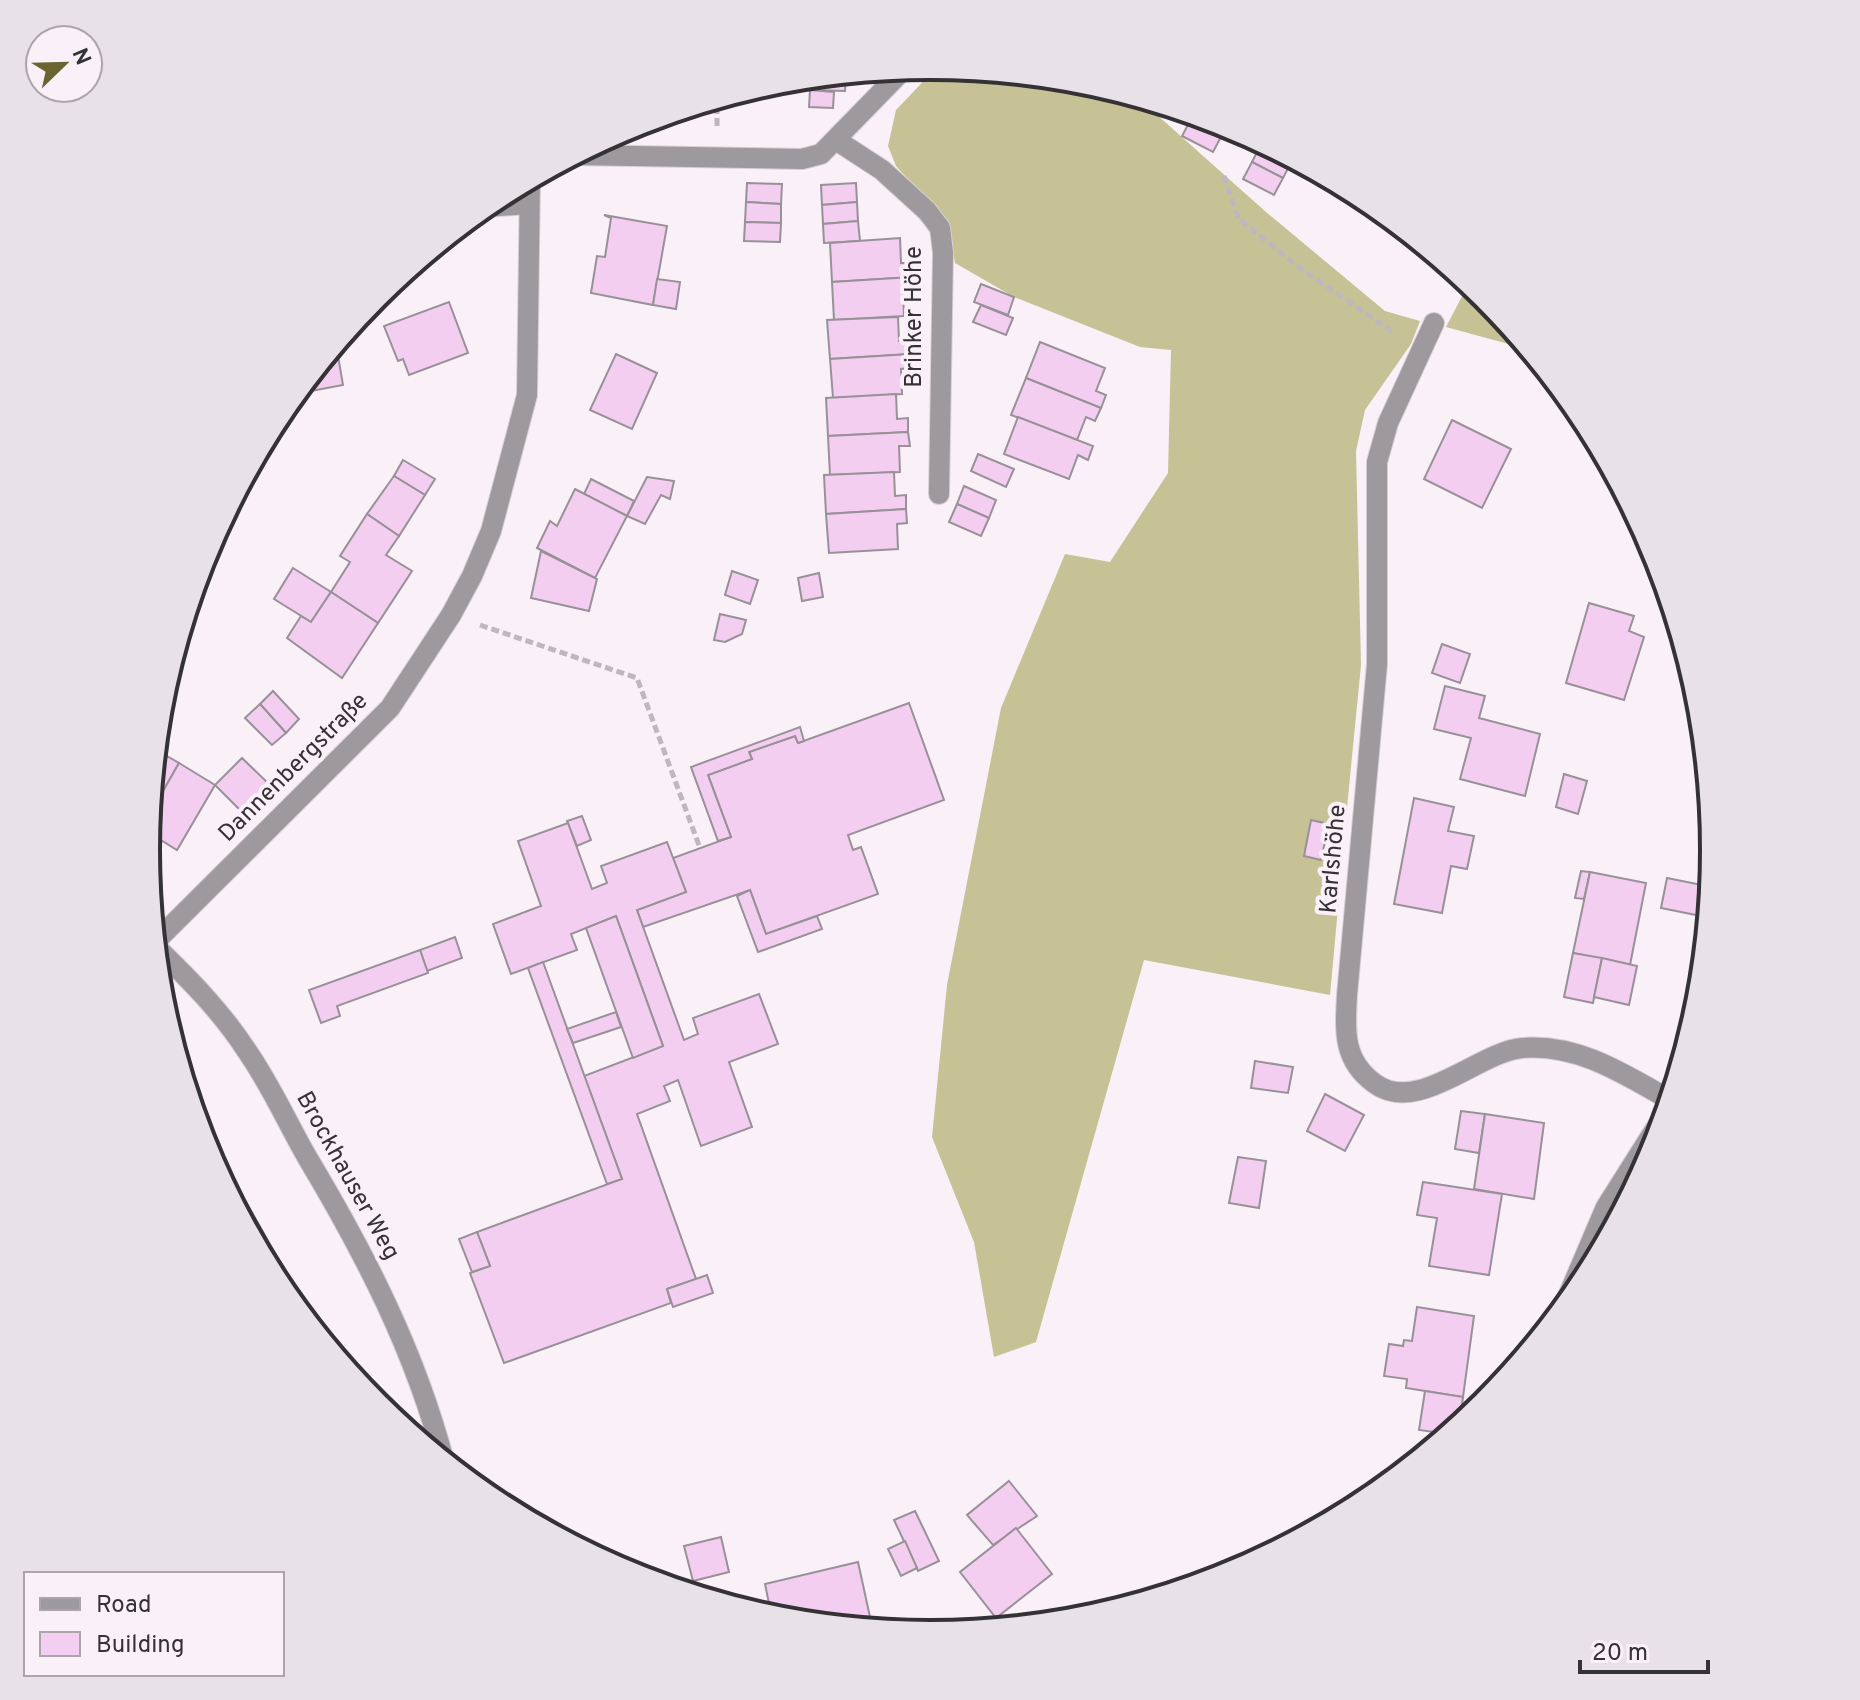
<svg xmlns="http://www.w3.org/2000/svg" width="1860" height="1700" font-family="Overpass,sans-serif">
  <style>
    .forest { fill: #c6c295 }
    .building { fill: #f4cef0; stroke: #989197; stroke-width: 2 }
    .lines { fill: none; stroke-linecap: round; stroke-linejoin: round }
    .minor-casing { stroke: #d6ced5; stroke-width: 22 }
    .path { stroke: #beb7bd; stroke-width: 5; stroke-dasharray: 8 4; stroke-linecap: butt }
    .minor { stroke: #9d999c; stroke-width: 20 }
    .labels { text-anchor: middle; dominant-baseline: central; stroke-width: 8; stroke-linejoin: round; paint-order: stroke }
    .street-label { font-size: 24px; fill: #353235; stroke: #f9f0f8 }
    .rim { fill: none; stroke: #353235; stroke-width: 4 }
  </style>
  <rect width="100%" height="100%" fill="#f9f0f8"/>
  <!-- forest -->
  <g class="forest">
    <path d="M 937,67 L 1083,81 L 1138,98 L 1266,212 L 1385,311 L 1420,321 L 1411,344 L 1365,410 L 1356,451 L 1361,665 L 1345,828 L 1311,820 L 1304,855 L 1342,865 L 1330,995 L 1144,960 L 1036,1342 L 994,1357 L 974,1242 L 932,1137 L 947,985 L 1001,708 L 1065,554 L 1110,562 L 1168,473 L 1171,350 L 1140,347 L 1014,297 L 955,263 L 949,225 L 896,166 L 888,146 L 896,110 Z"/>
    <path d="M 1469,283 L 1485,296 L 1525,345 L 1523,348 L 1446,327 Z"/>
  </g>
  <!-- building -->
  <g class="building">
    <path d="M 846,74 L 845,91 L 810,90 L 810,78 Z"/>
    <path d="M 810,90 L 834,92 L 833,108 L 809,107 Z"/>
    <path d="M 684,109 L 683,119 L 653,119 Z"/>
    <path d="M 1193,115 L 1227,125 L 1222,135 L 1191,119 Z"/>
    <path d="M 1191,119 L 1222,135 L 1213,152 L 1182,136 Z"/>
    <path d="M 1261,144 L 1292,161 L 1283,178 L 1252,162 Z"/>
    <path d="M 1252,162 L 1283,178 L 1274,195 L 1243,179 Z"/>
    <path d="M 747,183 L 782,184 L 781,204 L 746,202 Z"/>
    <path d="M 856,183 L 857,202 L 822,205 L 821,185 Z"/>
    <path d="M 746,202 L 781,204 L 781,223 L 745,222 Z"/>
    <path d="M 857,202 L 858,221 L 823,224 L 822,205 Z"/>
    <path d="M 604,215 L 667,226 L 653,305 L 591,293 L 597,256 L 605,257 L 611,218 Z"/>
    <path d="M 858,221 L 860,241 L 824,243 L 823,224 Z"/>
    <path d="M 745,222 L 781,223 L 780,242 L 744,241 Z"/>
    <path d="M 900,238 L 901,263 L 911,263 L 912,277 L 832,282 L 830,243 Z"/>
    <path d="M 912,277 L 913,290 L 903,291 L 904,316 L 834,320 L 832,282 Z"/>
    <path d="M 657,279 L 680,282 L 676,309 L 653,305 Z"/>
    <path d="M 981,284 L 1014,297 L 1008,315 L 974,302 Z"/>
    <path d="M 449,302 L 468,353 L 409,375 L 403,359 L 398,361 L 384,326 Z"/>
    <path d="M 981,305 L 1013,318 L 1006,335 L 973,322 Z"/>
    <path d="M 898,317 L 899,341 L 910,340 L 910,354 L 830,359 L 827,320 Z"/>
    <path d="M 1040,342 L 1105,368 L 1096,391 L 1106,395 L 1101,408 L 1026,378 Z"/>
    <path d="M 336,344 L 343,385 L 295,394 Z"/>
    <path d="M 616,354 L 657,373 L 632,429 L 590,410 Z"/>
    <path d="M 910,354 L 911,368 L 901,369 L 902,394 L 833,398 L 830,359 Z"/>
    <path d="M 1026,378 L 1101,408 L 1095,421 L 1086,417 L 1077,440 L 1011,415 Z"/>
    <path d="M 896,394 L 897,419 L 908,418 L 908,432 L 828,436 L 826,398 Z"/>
    <path d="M 1018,417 L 1093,446 L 1088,460 L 1078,455 L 1069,479 L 1004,454 Z"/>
    <path d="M 1452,420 L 1511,449 L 1482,508 L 1424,479 Z"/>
    <path d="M 908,432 L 910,446 L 899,446 L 900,472 L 830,475 L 828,436 Z"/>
    <path d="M 978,454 L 1014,469 L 1006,487 L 971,471 Z"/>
    <path d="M 403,460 L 435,479 L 425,495 L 394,476 Z"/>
    <path d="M 894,472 L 895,496 L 906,495 L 906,509 L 826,514 L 824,475 Z"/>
    <path d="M 394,476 L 425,495 L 399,536 L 367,514 Z"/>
    <path d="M 647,477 L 674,481 L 670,499 L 661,495 L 645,524 L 627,516 Z"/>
    <path d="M 591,479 L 634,501 L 627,516 L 584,494 Z"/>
    <path d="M 964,486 L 996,500 L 989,518 L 957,504 Z"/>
    <path d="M 575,489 L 627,516 L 595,578 L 537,548 L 550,521 L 557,526 Z"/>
    <path d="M 957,504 L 989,518 L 981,536 L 949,522 Z"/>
    <path d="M 906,509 L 907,523 L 897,524 L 898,549 L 829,553 L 826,514 Z"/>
    <path d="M 367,514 L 399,536 L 386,555 L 412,571 L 378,623 L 331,592 L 350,562 L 340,556 Z"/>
    <path d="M 541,551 L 597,579 L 589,611 L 531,598 Z"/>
    <path d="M 293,568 L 331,592 L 311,622 L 274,599 Z"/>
    <path d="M 732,571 L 758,580 L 750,604 L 725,595 Z"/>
    <path d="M 819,573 L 823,597 L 802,601 L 798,578 Z"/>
    <path d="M 331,592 L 378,623 L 342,678 L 287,638 L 301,616 L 311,622 Z"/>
    <path d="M 1589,603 L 1634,616 L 1629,631 L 1644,637 L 1624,700 L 1566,683 Z"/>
    <path d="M 720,614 L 746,620 L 742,634 L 725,642 L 714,640 Z"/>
    <path d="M 1442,644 L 1470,654 L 1460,683 L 1432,673 Z"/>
    <path d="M 1445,686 L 1485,696 L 1479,718 L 1540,734 L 1525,796 L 1460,779 L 1471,738 L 1434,729 Z"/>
    <path d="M 273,691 L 299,719 L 286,733 L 260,704 Z"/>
    <path d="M 909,703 L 944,800 L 848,835 L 853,850 L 861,847 L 878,894 L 766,934 L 750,890 L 643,927 L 637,910 L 686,892 L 673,858 L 731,837 L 708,775 L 752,759 L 749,752 L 795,736 L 798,743 Z"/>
    <path d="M 260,704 L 286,733 L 272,745 L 245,718 Z"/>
    <path d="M 800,727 L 804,741 L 798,743 L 795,736 L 749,752 L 752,759 L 708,775 L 731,837 L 718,841 L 691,767 Z"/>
    <path d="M 156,750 L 179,763 L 150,814 Z"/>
    <path d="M 242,758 L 270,785 L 242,812 L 215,785 Z"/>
    <path d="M 179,763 L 215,785 L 177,850 L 148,832 L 150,814 Z"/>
    <path d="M 1564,774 L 1587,781 L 1578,814 L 1556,807 Z"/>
    <path d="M 1414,798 L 1454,807 L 1448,831 L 1474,836 L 1467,869 L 1451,866 L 1442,913 L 1394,904 Z"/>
    <path d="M 582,816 L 591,840 L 577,846 L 567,821 Z"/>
    <path d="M 1311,820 L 1329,824 L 1321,860 L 1304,856 Z"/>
    <path d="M 568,823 L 592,889 L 607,883 L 601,866 L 667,842 L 686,892 L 637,910 L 684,1040 L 698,1034 L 693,1018 L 759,994 L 778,1044 L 729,1062 L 752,1127 L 701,1146 L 678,1080 L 664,1086 L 670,1101 L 637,1114 L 696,1279 L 667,1289 L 671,1303 L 504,1363 L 470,1273 L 490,1266 L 477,1232 L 622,1179 L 584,1076 L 663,1046 L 616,916 L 571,934 L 577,950 L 511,974 L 493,924 L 541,906 L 518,841 Z"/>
    <path d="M 1581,871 L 1590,872 L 1584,899 L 1575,898 Z"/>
    <path d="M 1590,872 L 1646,883 L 1630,965 L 1573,953 Z"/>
    <path d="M 1667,878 L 1707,886 L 1701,916 L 1661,908 Z"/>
    <path d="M 750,890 L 766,934 L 817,916 L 822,929 L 758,952 L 737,896 Z"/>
    <path d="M 616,916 L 663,1046 L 633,1058 L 586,928 Z"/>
    <path d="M 455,937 L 462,958 L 427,971 L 420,950 Z"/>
    <path d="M 420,950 L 428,973 L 337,1006 L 340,1016 L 321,1023 L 309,990 Z"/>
    <path d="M 1573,953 L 1602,958 L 1593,1003 L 1564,997 Z"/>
    <path d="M 1602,958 L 1637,966 L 1629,1005 L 1594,997 Z"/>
    <path d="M 543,962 L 622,1179 L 607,1184 L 528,968 Z"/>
    <path d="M 616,1012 L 621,1027 L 573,1043 L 567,1029 Z"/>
    <path d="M 1255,1061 L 1293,1067 L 1288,1093 L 1251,1088 Z"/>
    <path d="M 1325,1094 L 1364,1115 L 1345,1151 L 1307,1131 Z"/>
    <path d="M 1461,1111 L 1485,1114 L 1479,1153 L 1455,1149 Z"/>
    <path d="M 1485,1114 L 1544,1123 L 1534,1199 L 1474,1189 Z"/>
    <path d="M 195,1115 L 229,1172 L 220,1177 L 206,1150 Z"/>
    <path d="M 1238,1157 L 1266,1161 L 1259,1208 L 1229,1203 Z"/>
    <path d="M 229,1172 L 288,1276 L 277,1283 L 220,1177 Z"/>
    <path d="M 1423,1182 L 1502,1194 L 1489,1275 L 1429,1266 L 1437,1218 L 1417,1215 Z"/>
    <path d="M 477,1232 L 490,1266 L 472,1272 L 459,1239 Z"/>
    <path d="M 707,1275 L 713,1293 L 673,1307 L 667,1289 Z"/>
    <path d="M 287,1277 L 314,1324 L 326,1344 L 278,1285 Z"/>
    <path d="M 1417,1307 L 1474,1316 L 1463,1397 L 1406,1388 L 1407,1379 L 1384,1376 L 1389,1344 L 1403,1346 L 1404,1340 L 1412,1341 Z"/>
    <path d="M 1425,1391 L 1463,1397 L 1459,1426 L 1449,1434 L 1419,1430 Z"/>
    <path d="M 1009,1481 L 1037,1516 L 993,1545 L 967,1515 Z"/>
    <path d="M 915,1511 L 939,1561 L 918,1571 L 894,1520 Z"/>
    <path d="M 1016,1528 L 1052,1574 L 996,1618 L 960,1572 Z"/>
    <path d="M 721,1537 L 729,1572 L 693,1581 L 684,1546 Z"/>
    <path d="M 905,1541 L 917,1568 L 901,1576 L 888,1549 Z"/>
    <path d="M 858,1562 L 870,1617 L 837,1625 L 772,1618 L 765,1584 Z"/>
  </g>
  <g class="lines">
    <defs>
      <g id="minor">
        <path d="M 836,140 L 882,170 L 927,211 L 940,228 L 943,253 L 939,494"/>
        <path d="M 575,155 L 802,159 L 821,154 L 904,69"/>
        <path d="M 484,207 L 529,204"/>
        <path d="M 1434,323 L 1388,423 L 1377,462 L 1377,664 L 1347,995 C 1345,1032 1343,1060 1374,1083 C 1417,1116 1478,1052 1522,1048 C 1577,1043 1624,1074 1670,1100"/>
        <path d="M 155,942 L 390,708 L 451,615 L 472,576 L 491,531 L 527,395 L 530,179"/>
        <path d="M 155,946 C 189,979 221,1011 247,1051 C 270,1084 287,1122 307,1157 C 365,1254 415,1351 444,1461"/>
        <path d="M 1562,1310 L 1606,1207 L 1666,1112"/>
      </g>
    </defs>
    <!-- minor casing -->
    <use href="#minor" class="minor-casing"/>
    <!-- path -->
    <g class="path">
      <path d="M 717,126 L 717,99"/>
      <path d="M 1224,176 L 1238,218 L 1296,265 L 1394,333"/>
      <path d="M 480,625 L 637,678 L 700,848"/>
    </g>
    <!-- minor -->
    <use href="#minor" class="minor"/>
  </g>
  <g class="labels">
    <!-- street labels -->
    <g class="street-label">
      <text transform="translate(915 317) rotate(-90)">Brinker Höhe</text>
      <text transform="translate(294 768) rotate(-45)">Dannenbergstraße</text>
      <text transform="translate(1334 859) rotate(-85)">Karlshöhe</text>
      <text transform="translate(347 1176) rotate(61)">Brockhauser Weg</text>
    </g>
  </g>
  <!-- crop -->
  <path d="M0 0H1860V1700H0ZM160 850a770 770 0 1 1 1540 0a770 770 0 1 1-1540 0Z" fill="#e9e1e8" fill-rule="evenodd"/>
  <path class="rim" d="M160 850a770 770 0 1 1 1540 0a770 770 0 1 1-1540 0Z"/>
  <!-- legend -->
  <rect x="24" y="1572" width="260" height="104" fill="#f9f0f8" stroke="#aba4aa" stroke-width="2"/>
  <rect x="40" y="1598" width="40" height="12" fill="#9d999c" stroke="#aba4aa" stroke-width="2"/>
  <text x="96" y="1612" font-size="24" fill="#353235">Road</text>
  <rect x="40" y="1632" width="40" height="24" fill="#f4cef0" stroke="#aba4aa" stroke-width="2"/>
  <text x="96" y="1652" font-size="24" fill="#353235">Building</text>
  <!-- north arrow -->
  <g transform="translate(64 64) rotate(67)"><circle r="38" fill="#f9f0f8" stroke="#aba4aa" stroke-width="2"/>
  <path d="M0-6L14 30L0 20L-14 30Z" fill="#6a6431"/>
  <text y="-12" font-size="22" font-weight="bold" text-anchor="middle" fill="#353235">N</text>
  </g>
  <!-- scale -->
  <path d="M1580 1660v12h128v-12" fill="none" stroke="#353235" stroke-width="4"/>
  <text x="1592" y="1660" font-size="24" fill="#353235" stroke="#f9f0f8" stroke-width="6" paint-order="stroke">20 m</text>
</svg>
